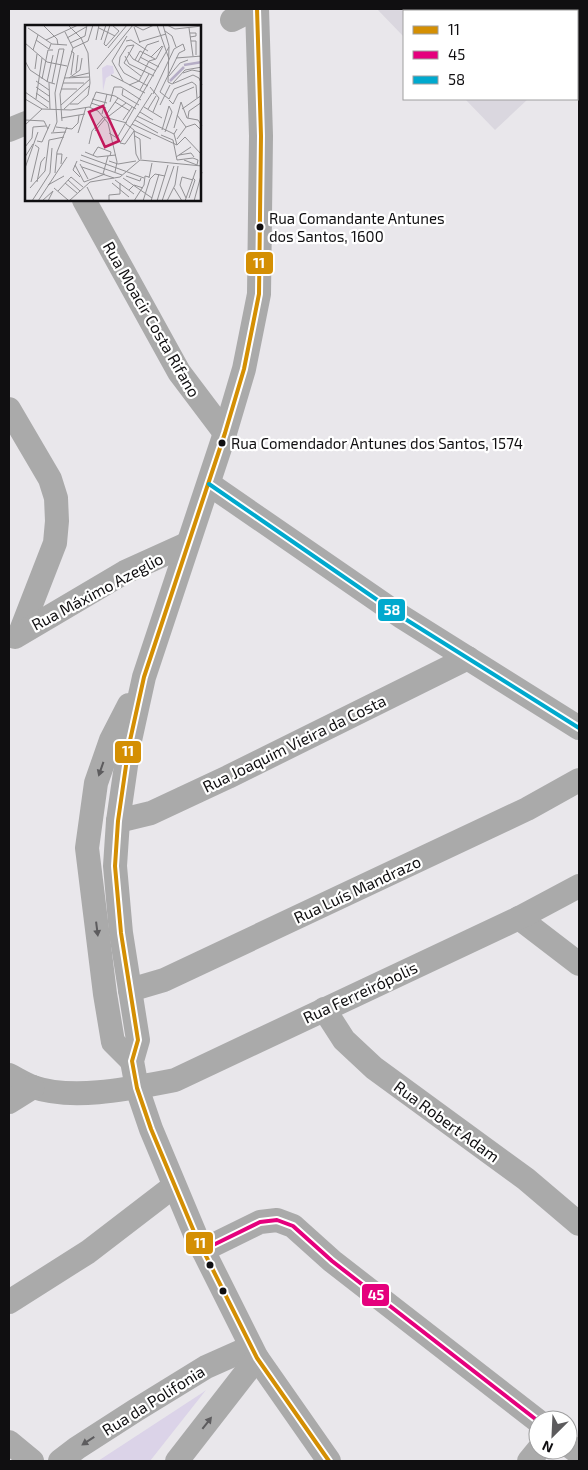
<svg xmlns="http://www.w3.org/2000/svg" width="588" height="1470" font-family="'Exo 2',sans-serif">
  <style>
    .built { fill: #dad7df }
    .green { fill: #dbd3e8 }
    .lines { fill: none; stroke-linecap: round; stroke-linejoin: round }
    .minor { stroke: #aaa; stroke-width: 24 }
    .bus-1-casing { stroke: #fff; stroke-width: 8 }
    .bus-2-casing { stroke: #fff; stroke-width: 8 }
    .bus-3-casing { stroke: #fff; stroke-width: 8 }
    .bus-1 { stroke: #d48f03; stroke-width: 4 }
    .bus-2 { stroke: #e5007d; stroke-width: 4 }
    .bus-3 { stroke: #00a9ce; stroke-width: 4 }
    .oneway { fill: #5d5c5e }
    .bus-dot { fill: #100f11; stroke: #fff; stroke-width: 2 }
    .labels { text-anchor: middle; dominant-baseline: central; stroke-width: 4.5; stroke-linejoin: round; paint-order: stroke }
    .bus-label { font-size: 15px; fill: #100f11; stroke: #fff; text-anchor: start }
    .street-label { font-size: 16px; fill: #100f11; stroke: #fff }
    .inset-river { fill: none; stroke: #b5adc5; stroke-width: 2.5 }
    .inset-road { fill: none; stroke: #929194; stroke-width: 1 }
    .view { fill: #c2185b; fill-opacity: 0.15; stroke: #c2185b; stroke-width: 2.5 }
    .inset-edge { fill: none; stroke: #100f11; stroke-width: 2.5 }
    .line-badge { stroke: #fff; stroke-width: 2 }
    .badge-label { font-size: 14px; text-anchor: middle; font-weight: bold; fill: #fff }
  </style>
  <rect width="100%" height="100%" fill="#e9e7eb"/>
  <!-- built -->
  <g class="built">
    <path d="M 377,9 L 579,9 L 579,49 L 577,51 L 577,11 L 404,11 L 404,37 Z"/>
    <path d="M 465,99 L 528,99 L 495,130 Z"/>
  </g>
  <!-- green -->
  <g class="green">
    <path d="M 422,9 L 504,9 L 506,11 L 419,11 Z"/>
    <path d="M 206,1390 L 150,1461 L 98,1461 L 202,1393 Z"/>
  </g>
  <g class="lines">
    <!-- minor -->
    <g class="minor">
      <path d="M 257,9 L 261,136 L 259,294 L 244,369 L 225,433 L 144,677 L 129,745 L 118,821 L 115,866 L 121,933 L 138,1040 L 132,1061 L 137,1088 L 151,1129 L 195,1234 L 257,1358 L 329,1461"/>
      <path d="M 232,20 L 254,9"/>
      <path d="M 9,130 L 26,123"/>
      <path d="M 84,200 L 179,372 L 225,433"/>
      <path d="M 9,409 L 50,479 L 56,498 L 57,521 L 55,543 L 20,633"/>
      <path d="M 209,484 L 402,617 L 579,728"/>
      <path d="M 15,637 L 125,572 L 187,544"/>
      <path d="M 129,705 L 111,740 L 96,783 L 87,848 L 105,994 L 113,1042 L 132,1061"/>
      <path d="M 118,821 L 151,813 L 228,777 L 468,658"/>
      <path d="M 519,918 L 579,964"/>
      <path d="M 130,990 L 164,980 L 527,809 L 579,780"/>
      <path d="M 324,1009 L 344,1040 L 374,1068 L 526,1179 L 579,1224"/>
      <path d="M 9,1075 C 17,1079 25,1084 33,1087 C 74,1101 133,1088 175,1080 L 519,918 L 579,886"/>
      <path d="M 9,1102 L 33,1087"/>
      <path d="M 203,1250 L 260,1222 L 277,1220 L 293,1226 L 332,1261 L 538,1421"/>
      <path d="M 9,1302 L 88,1252 L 174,1186"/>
      <path d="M 9,1442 L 32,1461"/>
      <path d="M 568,1445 L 579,1453"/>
      <path d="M 60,1461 L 77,1448 L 136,1410 L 206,1367 L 251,1347"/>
      <path d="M 177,1461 L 257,1358"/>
      <path d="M 529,1461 L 538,1450"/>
    </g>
    <defs>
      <path id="bus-1" d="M 257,9 L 261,136 L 259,294 L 244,369 L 225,433 L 144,677 L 129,745 L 118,821 L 115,866 L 121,933 L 138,1040 L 132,1061 L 137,1088 L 151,1129 L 195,1234 L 257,1358 L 329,1461"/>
      <path id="bus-2" d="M 203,1250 L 260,1222 L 277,1220 L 293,1226 L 332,1261 L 538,1421"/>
      <path id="bus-3" d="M 209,484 L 402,617 L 579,728"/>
    </defs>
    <!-- bus-1 casing -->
    <use href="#bus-1" class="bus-1-casing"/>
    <!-- bus-2 casing -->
    <use href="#bus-2" class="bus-2-casing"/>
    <!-- bus-3 casing -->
    <use href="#bus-3" class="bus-3-casing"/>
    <!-- bus-1 -->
    <use href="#bus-1" class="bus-1"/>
    <!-- bus-2 -->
    <use href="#bus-2" class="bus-2"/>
    <!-- bus-3 -->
    <use href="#bus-3" class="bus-3"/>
  </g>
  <!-- one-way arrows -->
  <defs><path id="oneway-solid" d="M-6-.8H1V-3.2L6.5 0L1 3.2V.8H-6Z" transform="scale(1.25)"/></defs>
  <g class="oneway">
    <use href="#oneway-solid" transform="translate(101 769) rotate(109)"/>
    <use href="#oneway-solid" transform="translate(97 929) rotate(83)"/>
    <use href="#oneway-solid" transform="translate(207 1423) rotate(-52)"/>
    <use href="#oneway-solid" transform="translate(88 1441) rotate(147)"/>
  </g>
  <!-- markers -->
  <g class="bus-dot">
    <circle cx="260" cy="227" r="4.5"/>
    <circle cx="222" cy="443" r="4.5"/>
    <circle cx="210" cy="1265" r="4.5"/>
    <circle cx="223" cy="1291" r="4.5"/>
  </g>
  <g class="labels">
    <!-- bus labels -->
    <g class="bus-label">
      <text x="269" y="218">Rua Comandante Antunes<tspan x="269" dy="18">dos Santos, 1600</tspan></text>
      <text x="231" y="443">Rua Comendador Antunes dos Santos, 1574</text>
    </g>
    <!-- street labels -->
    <g class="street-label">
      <text transform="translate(152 319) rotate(60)">Rua Moacir Costa Rifano</text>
      <text transform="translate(97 591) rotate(-28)">Rua Máximo Azeglio</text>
      <text transform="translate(294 743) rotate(-26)">Rua Joaquim Vieira da Costa</text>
      <text transform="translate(357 889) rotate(-25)">Rua Luís Mandrazo</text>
      <text transform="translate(360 992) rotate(-25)">Rua Ferreirópolis</text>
      <text transform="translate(447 1121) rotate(36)">Rua Robert Adam</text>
      <text transform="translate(153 1400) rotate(-32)">Rua da Polifonia</text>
    </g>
  </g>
  <!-- overview -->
  <g transform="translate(25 25)">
    <rect width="176" height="176" fill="#e9e7eb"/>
    <path d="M 82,40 L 88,41 L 89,48 L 81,53 L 78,66 L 77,43 Z" fill="#dbd3e8"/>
    <path class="inset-river" d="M 159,40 L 177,37M 145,56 L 159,42"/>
    <path class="inset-road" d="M 18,0 L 32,14 L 33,20M 43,0 L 56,13 L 63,28 L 65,58 L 63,70 L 53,79 L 45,79M 108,0 L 118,5 L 129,0M 132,0 L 144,34M 138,0 L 144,21 L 143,57 L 147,59M 142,0 L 150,4 L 177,1M 109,2 L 115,18M 3,3 L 27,19 L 42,20M 74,3 L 90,11M 164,3 L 168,31M 140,6 L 147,11 L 151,22M 40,7 L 48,23M 165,8 L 171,8 L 171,11 L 165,12M 42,13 L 61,2M 11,15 L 24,24 L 26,19M 21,15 L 53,0M 71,15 L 74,0M 76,15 L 81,0M 101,16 L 106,15 L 123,26M 166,16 L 171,16 L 171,30M 114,17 L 141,9M 0,18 L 22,37 L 42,41M 45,18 L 60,11 L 62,0M 109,20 L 102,21 L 95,32 L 94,40 L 99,48 L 123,61M 109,20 L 99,38 L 116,51M 81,21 L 94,6 L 87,0M 81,21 L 79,19 L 85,0M 48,23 L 63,16 L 68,0M 83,23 L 102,0M 8,25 L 13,10M 103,27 L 108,34 L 131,46M 100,31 L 104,39 L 129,51M 115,32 L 134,42M 126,32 L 137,21M 151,33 L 177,31M 110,35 L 115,26 L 130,34M 0,36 L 5,45 L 23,57 L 30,59M 113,37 L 122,20 L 134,16M 10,44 L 12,29M 72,44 L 108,0M 51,47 L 53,30M 158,48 L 167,45 L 177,47M 46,50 L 49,28 L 46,26M 86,50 L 120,68M 144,51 L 155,38 L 163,35M 47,52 L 64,48M 39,53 L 64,52M 44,53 L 55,45 L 57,33M 17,54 L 23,25 L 28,25M 11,56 L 24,65M 98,56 L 87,36 L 102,11M 22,57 L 28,30M 24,58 L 25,84M 27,58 L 34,24 L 39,24 L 30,68 L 32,97 L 28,107M 38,58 L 59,58M 148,58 L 160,45 L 177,42M 147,59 L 168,50 L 174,53 L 177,60M 104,60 L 114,56 L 124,36 L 131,34 L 138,21M 11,62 L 24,71M 125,62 L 134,73 L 128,87M 36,64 L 52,64M 98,64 L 97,70 L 114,80M 115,65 L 124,49M 0,67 L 23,83M 11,68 L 24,77M 128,69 L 149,24 L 158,19 L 160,25 L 154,28 L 135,67 L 144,74 L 149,64 L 167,57 L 171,60 L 172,73M 0,74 L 17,84 L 46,85 L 64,82 L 73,86 L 83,98 L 92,137 L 90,147M 11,74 L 17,33M 67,74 L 82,78M 144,75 L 148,79 L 153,69 L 169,62M 85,77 L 89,62 L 96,62 L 116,75M 90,77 L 105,86M 66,78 L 81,83M 36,80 L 65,54M 135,80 L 145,60M 65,82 L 71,67 L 90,71 L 111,84M 119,82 L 137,93M 39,84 L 64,61M 123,84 L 131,71M 157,84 L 177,70M 115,87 L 128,95M 77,89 L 82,69M 81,90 L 93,73M 152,90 L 161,102 L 170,99 L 177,106M 84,91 L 101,78M 112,91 L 149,109M 79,92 L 102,98M 36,93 L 60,89M 163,93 L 164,86 L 177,77M 0,95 L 19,96 L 23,104M 98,95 L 107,82M 110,95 L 133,108M 37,96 L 35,69 L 48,23M 101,99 L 109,105 L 111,129 L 114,135M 107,99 L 152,120M 0,100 L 17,84M 31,102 L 47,104 L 53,98 L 54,90M 149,103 L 156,77 L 162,93 L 173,95 L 177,101M 152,104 L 149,109 L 152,120M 137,105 L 144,81 L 147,87 L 140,107M 70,106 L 80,94M 26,108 L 41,107M 53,108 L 61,82M 84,108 L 92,113 L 144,22M 136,110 L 148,115 L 152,135 L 168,133M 110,111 L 115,114 L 116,134M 126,114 L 109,106 L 100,119 L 95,118 L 127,68M 152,114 L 161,102M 12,116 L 17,117 L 25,99M 64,119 L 67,106 L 79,92M 152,120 L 160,112 L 177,130M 0,122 L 7,113 L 8,102 L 21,101M 60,127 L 72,132 L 91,130M 32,129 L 37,129 L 36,139M 56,130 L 119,153M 68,130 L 73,122 L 86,127 L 85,131M 154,130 L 166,128 L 169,132M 0,132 L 8,119M 151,132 L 166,122M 55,135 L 97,150M 159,135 L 172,140 L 173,135 L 168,133M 52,136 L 48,145 L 55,152M 84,136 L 93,139 L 111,136M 55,139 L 63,154M 50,140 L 59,157 L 80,149M 57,142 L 89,153M 0,143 L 13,107M 30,148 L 32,127 L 42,102M 78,149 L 83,131M 101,151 L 115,156 L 116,153M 98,153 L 127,173M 124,153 L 127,138M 43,155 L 55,166M 90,155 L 109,169M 6,157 L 14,123 L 10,120M 12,157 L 16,137 L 20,132M 40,158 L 52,168M 87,158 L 104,172M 23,160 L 39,151M 62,162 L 69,176M 5,163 L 20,146 L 24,115 L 39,112M 29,163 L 43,175M 149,163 L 157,176M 104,165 L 109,160 L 118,163M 33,166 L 46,152 L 58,162M 161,173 L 155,160 L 157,152 L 168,155M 164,173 L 170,155 L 168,153M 7,176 L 25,148 L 27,123M 13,176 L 42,132M 17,176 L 28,166 L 23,176M 44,176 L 65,157 L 95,152 L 115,135 L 177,141M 84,176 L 84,170 L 95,169 L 95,158M 109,176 L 119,160 L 120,151 L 124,152M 118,176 L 125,154 L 130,149 L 140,151M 126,176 L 134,149M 132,176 L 143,140M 137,176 L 149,141M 142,176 L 150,160 L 153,141M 160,176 L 171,145M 169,176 L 177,147"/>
    <path class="view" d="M 78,81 L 94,116 L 80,122 L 64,87 Z"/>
    <rect width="176" height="176" class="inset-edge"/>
  </g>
  <g class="line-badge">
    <rect x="245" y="251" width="29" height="24" rx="5" fill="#d48f03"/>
    <rect x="377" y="598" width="29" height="24" rx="5" fill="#00a9ce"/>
    <rect x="114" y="740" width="28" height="24" rx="5" fill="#d48f03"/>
    <rect x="185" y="1231" width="29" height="24" rx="5" fill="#d48f03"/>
    <rect x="361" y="1283" width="29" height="24" rx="5" fill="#e5007d"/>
  </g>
  <g class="badge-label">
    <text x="259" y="268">11</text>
    <text x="392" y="615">58</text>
    <text x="128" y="756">11</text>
    <text x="200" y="1248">11</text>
    <text x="376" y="1300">45</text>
  </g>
  <!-- border -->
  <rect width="588" height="1470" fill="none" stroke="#100f11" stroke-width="20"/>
  <!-- legend -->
  <rect x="403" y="10" width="175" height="90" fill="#ffffff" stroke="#9f9fa0"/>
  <rect x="413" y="26" width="25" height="8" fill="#d48f03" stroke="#9f9fa0"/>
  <text x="448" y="35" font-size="15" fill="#100f11">11</text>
  <rect x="413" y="51" width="25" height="8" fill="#e5007d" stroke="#9f9fa0"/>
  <text x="448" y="60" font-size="15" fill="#100f11">45</text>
  <rect x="413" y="76" width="25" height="8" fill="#00a9ce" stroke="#9f9fa0"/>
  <text x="448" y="85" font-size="15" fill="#100f11">58</text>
  <!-- north arrow -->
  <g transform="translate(553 1435) rotate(204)"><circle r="24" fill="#ffffff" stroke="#9f9fa0"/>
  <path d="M0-4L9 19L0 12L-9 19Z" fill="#5c5b5d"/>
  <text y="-8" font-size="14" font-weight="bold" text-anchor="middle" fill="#100f11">N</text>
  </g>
</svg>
